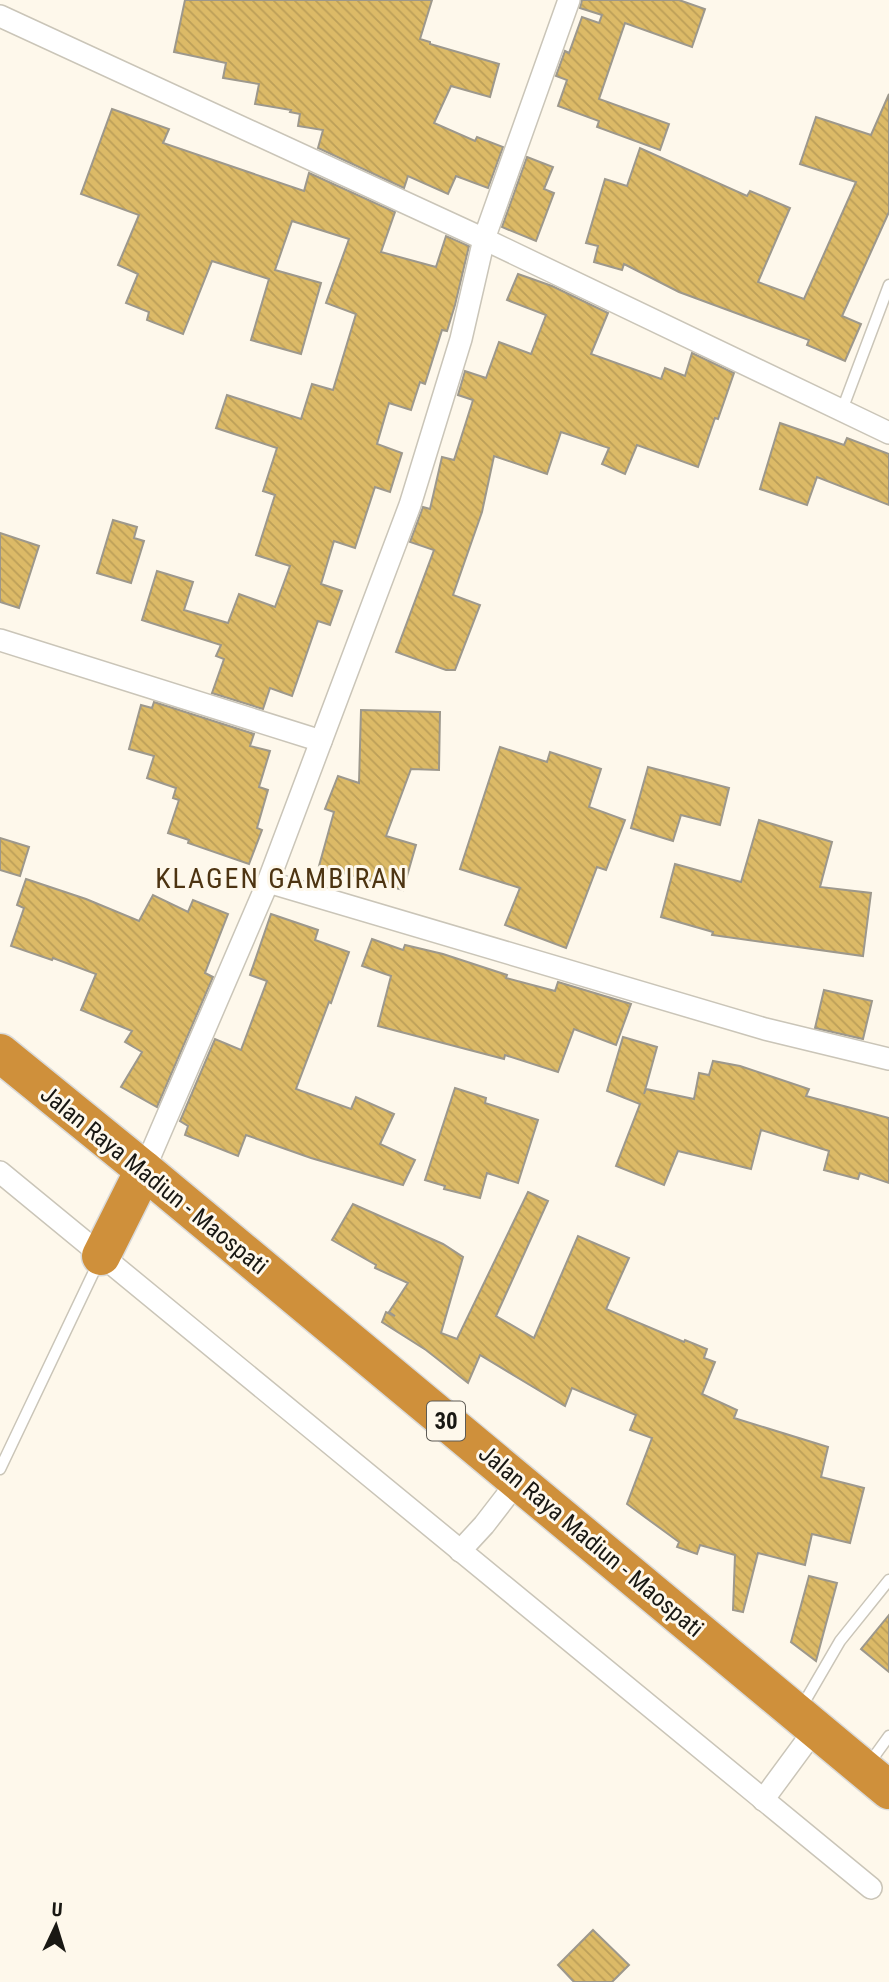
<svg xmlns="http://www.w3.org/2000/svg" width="889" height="1982" font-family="'Roboto Condensed',sans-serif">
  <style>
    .building { fill: url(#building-back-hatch); stroke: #9d988c; stroke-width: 2 }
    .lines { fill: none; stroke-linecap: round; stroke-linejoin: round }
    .lane-casing { stroke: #cac5b8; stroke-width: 13 }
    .street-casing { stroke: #cac5b8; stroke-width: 24 }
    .highway-casing { stroke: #dadad9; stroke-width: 41 }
    .lane { stroke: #fff; stroke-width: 10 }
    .street { stroke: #fff; stroke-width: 21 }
    .highway { stroke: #cf903b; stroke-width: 38 }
    .labels { text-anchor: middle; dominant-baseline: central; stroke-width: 6; stroke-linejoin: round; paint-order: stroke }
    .shield { fill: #fef8eb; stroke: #5e5b54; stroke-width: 2 }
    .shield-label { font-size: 23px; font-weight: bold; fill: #191813 }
    .street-label { font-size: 24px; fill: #191813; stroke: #fef8eb }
    .quarter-label { font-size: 28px; letter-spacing: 2px; fill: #4d3412; stroke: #fef8eb }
  </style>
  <defs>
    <pattern id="building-back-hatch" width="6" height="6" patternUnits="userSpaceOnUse" patternTransform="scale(1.75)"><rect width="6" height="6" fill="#dcba67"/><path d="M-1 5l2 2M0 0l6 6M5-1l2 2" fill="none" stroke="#bc9f58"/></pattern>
  </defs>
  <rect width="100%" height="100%" fill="#fef8eb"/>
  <!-- building -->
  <g class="building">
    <path d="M 185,0 L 432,0 L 420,39 L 430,42 L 430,44 L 499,64 L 490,97 L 451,86 L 434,123 L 475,141 L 477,137 L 503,147 L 488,188 L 456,176 L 448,194 L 408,176 L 404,188 L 318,148 L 323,130 L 298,126 L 300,114 L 290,112 L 291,110 L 255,104 L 259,84 L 223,78 L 226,63 L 174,52 Z"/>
    <path d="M 582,0 L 679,0 L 705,9 L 692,47 L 625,23 L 599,99 L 669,124 L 660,150 L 597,127 L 599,121 L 558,106 L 567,80 L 556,76 L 565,51 L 569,53 L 582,17 L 599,23 L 602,15 L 580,8 Z"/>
    <path d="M 889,94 L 889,212 L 842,316 L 861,324 L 845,361 L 807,345 L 809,340 L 679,292 L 624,264 L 622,270 L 594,262 L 598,246 L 586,243 L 605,179 L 627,186 L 640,148 L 747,196 L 750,191 L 790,208 L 758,282 L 804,299 L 856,182 L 800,164 L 816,117 L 871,135 Z"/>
    <path d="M 112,109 L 169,129 L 163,143 L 304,191 L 309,173 L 395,212 L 381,252 L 436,267 L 446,236 L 469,246 L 455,305 L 447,331 L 442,330 L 425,384 L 420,382 L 411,410 L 389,403 L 377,444 L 402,453 L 390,492 L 375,487 L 355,548 L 334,541 L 321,584 L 342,591 L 330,625 L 318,621 L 292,696 L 270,688 L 263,709 L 212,693 L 224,659 L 216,656 L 221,645 L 142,620 L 157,571 L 193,582 L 184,610 L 228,623 L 239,594 L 275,607 L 290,566 L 256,555 L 275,495 L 263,491 L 277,448 L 216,428 L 227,395 L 301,419 L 312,384 L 333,390 L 356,314 L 326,303 L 349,239 L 292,221 L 275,270 L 321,283 L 301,354 L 251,340 L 269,279 L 212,261 L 183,334 L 147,320 L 149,312 L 126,303 L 138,274 L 118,265 L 139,215 L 81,194 Z"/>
    <path d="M 527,157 L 553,167 L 544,189 L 554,193 L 536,241 L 502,227 Z"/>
    <path d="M 518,274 L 552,286 L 608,313 L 591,354 L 661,379 L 665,368 L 685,376 L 692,353 L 734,373 L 718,419 L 715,418 L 698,467 L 637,445 L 625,474 L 602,464 L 609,448 L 561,432 L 547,474 L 494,456 L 482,512 L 453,595 L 480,605 L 455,670 L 446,670 L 396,652 L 434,550 L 410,542 L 423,507 L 430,509 L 442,457 L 454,460 L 473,400 L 458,395 L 465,371 L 486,378 L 499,342 L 531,354 L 546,315 L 507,300 Z"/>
    <path d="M 780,423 L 844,445 L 847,438 L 889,454 L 889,505 L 817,477 L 807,505 L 760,489 Z"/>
    <path d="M 113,520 L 137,527 L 134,538 L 144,541 L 131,583 L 97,573 Z"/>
    <path d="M 0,533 L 39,546 L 19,608 L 0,602 Z"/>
    <path d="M 154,702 L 254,734 L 250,746 L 270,751 L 259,787 L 268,790 L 257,828 L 262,830 L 249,864 L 188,843 L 189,840 L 168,833 L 179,800 L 173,798 L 176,788 L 147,778 L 154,756 L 129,749 L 141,705 L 152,708 Z"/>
    <path d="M 361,710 L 440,712 L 439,770 L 411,769 L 386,836 L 416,845 L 403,890 L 319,866 L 334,812 L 325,809 L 338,776 L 359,783 Z"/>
    <path d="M 500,747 L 547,762 L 550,752 L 601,769 L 589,807 L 625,820 L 606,870 L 597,867 L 566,948 L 505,925 L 520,888 L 460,869 Z"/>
    <path d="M 648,767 L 729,788 L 720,825 L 681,815 L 673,841 L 631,828 Z"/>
    <path d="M 759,820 L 832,842 L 820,887 L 871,893 L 863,956 L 712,935 L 713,932 L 661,917 L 675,864 L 741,882 Z"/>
    <path d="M 0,838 L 29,847 L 20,876 L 0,870 Z"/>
    <path d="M 26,879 L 86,899 L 139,921 L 153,895 L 188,912 L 193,900 L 228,914 L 205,973 L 213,977 L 157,1107 L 121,1087 L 142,1052 L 125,1042 L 132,1031 L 81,1010 L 96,974 L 53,958 L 52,960 L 11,946 L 24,908 L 17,905 Z"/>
    <path d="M 271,914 L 318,930 L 315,940 L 349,952 L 331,1003 L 329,1002 L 296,1089 L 351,1109 L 356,1097 L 394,1114 L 380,1144 L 415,1160 L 403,1185 L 311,1158 L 246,1135 L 238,1156 L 185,1135 L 188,1126 L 180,1121 L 215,1039 L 241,1050 L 267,981 L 250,975 Z"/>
    <path d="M 372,939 L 403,950 L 405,945 L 443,954 L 507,975 L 506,978 L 555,991 L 558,982 L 631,1004 L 616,1045 L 574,1029 L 558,1072 L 505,1055 L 504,1059 L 378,1026 L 391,976 L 362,966 Z"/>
    <path d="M 824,990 L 872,1001 L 863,1039 L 815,1028 Z"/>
    <path d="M 623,1037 L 657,1047 L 644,1094 L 646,1089 L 694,1099 L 699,1073 L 709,1075 L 713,1061 L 740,1066 L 809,1089 L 806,1096 L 889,1118 L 889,1183 L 860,1173 L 858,1179 L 824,1170 L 829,1151 L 761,1130 L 751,1169 L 678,1151 L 664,1185 L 616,1166 L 640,1104 L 607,1091 Z"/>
    <path d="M 455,1088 L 486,1098 L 485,1103 L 538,1120 L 518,1183 L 487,1173 L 480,1198 L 444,1189 L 445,1186 L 425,1180 Z"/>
    <path d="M 528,1192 L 548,1201 L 496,1316 L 534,1338 L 578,1236 L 629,1258 L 606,1309 L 684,1342 L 685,1340 L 707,1349 L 704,1358 L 715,1362 L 702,1394 L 737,1410 L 734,1418 L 828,1447 L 821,1477 L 864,1488 L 850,1543 L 812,1534 L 805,1565 L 758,1553 L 743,1612 L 733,1610 L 735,1555 L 700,1545 L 697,1554 L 677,1547 L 679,1542 L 627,1504 L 652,1438 L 630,1430 L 636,1415 L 572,1388 L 565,1406 L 480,1355 L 468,1383 L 426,1350 L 382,1322 L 386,1312 L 395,1316 L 389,1312 L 408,1283 L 375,1268 L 376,1265 L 332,1240 L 353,1204 L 443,1244 L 463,1257 L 441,1333 L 457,1339 Z"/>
    <path d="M 809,1576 L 837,1583 L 816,1661 L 791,1642 Z"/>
    <path d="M 889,1615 L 889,1672 L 861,1649 Z"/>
    <path d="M 593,1930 L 629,1965 L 612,1982 L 574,1982 L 558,1965 Z"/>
  </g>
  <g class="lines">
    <defs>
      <g id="lane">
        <path d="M 842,410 L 889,285"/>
        <path d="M 0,1469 L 99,1261"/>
        <path d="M 801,1708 L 840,1641 L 889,1580"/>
        <path d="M 868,1765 L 889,1736"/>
      </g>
      <g id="street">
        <path d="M 0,16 L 484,239 L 889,433"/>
        <path d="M 0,640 L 321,741"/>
        <path d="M 268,882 L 765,1029 L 889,1059"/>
        <path d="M 144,1170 L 268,882 L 410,505 L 461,339 L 484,239 L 569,0"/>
        <path d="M 0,1172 L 871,1888"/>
        <path d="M 460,1551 L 484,1525 L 518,1481"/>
        <path d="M 763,1800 L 816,1728"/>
      </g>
      <g id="highway">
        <path d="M 0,1053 L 144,1170 L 889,1790"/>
        <path d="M 101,1256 L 144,1170"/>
      </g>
    </defs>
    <!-- lane casing -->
    <use href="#lane" class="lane-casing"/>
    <!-- street casing -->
    <use href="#street" class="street-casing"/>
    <!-- highway casing -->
    <use href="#highway" class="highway-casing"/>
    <!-- lane -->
    <use href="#lane" class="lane"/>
    <!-- street -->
    <use href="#street" class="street"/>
    <!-- highway -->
    <use href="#highway" class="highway"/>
  </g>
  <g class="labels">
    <!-- shield labels -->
    <rect class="shield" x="427" y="1401.5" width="38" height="39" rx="5"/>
    <g class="shield-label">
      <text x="446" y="1421">30</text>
    </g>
    <!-- street labels -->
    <g class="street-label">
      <text transform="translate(154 1180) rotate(39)">Jalan Raya Madiun - Maospati</text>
      <text transform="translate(591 1541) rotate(40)">Jalan Raya Madiun - Maospati</text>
    </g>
    <!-- quarter labels -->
    <g class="quarter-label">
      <text x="282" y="878">KLAGEN GAMBIRAN</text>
    </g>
  </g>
  <!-- north arrow -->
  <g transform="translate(56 1926) rotate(4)" stroke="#fef8eb" stroke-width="5" paint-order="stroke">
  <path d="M0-5L12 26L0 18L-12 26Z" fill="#191813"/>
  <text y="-10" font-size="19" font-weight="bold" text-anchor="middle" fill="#191813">U</text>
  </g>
</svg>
